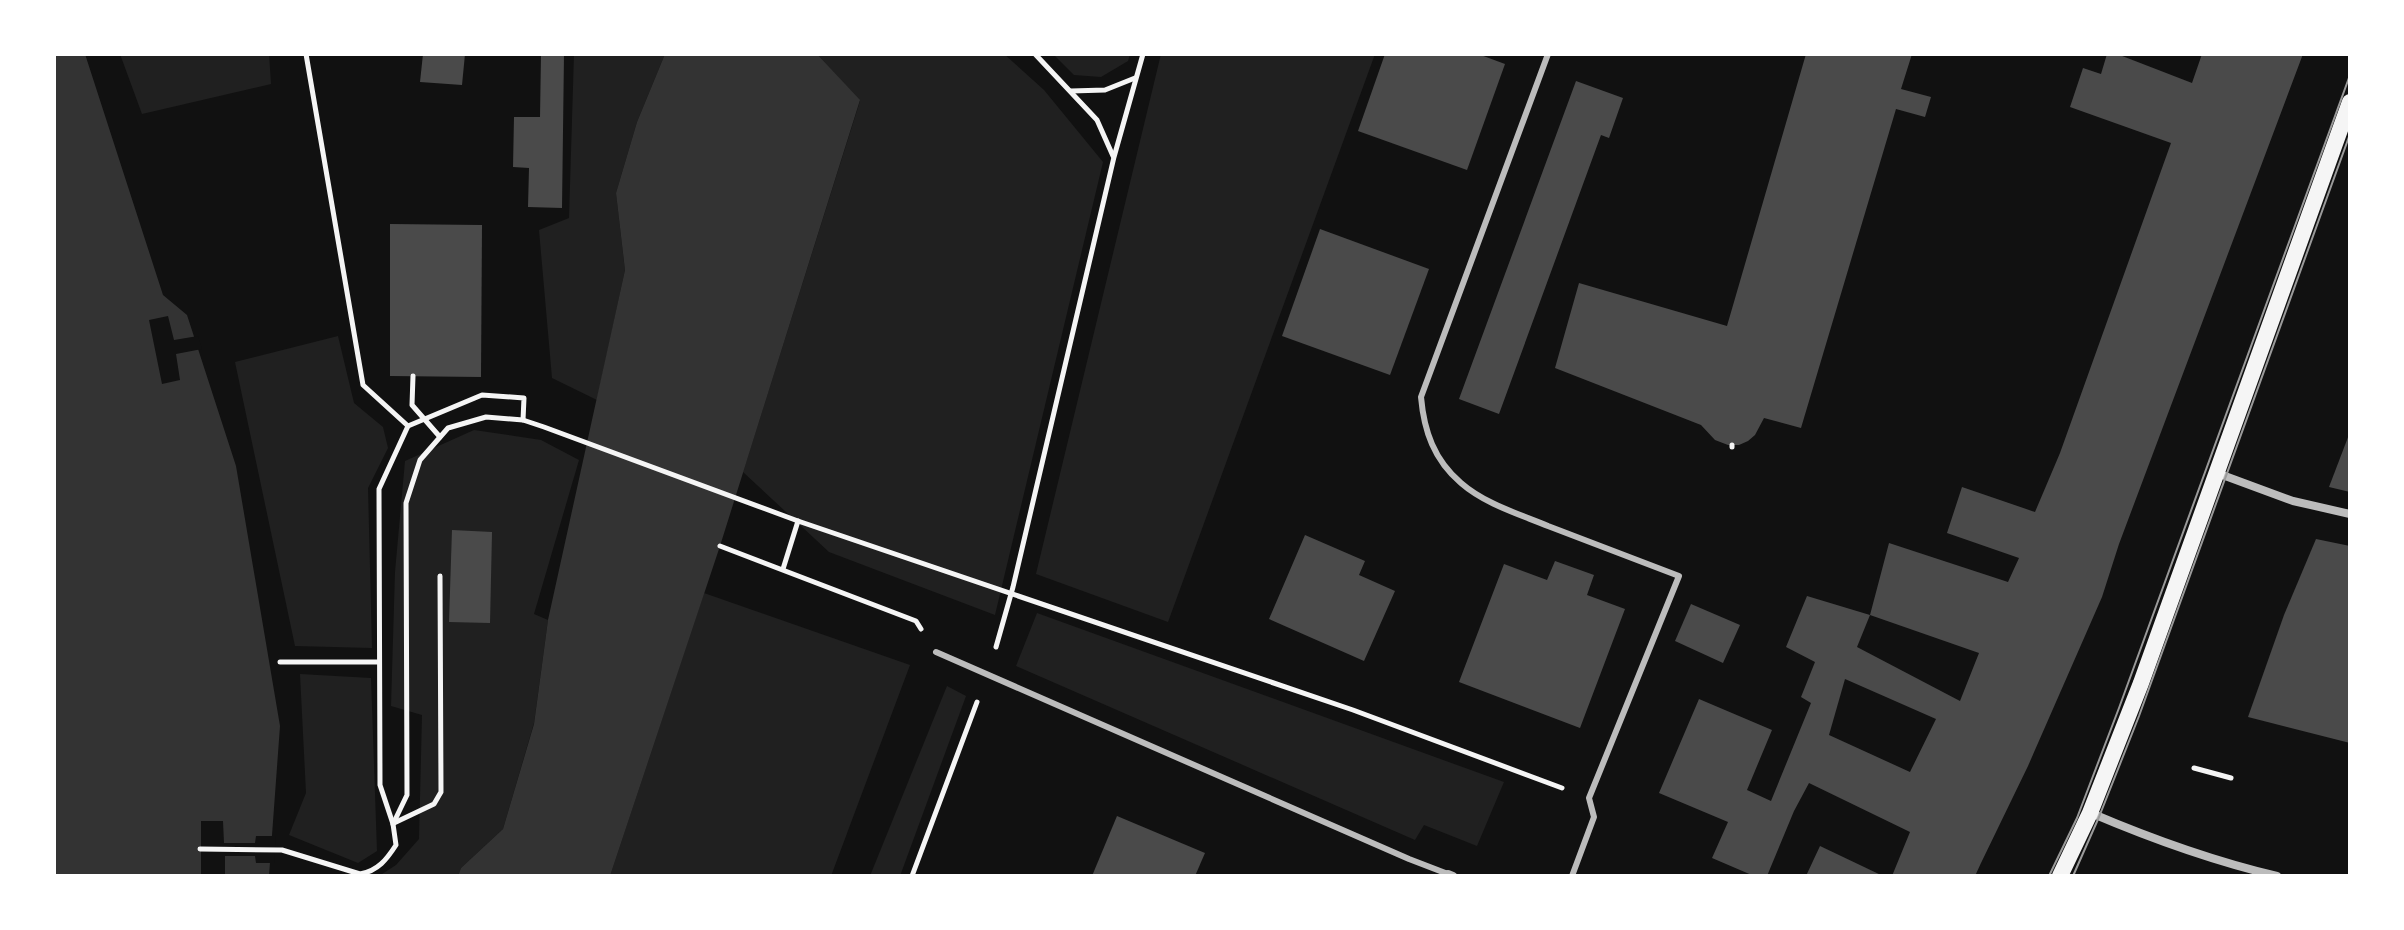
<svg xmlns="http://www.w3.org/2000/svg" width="2404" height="930" font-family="'Fira Sans Condensed',sans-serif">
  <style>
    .green { fill: #202020 }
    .water { fill: #333 }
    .pier { fill: #111 }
    .building { fill: #4a4a4a; fill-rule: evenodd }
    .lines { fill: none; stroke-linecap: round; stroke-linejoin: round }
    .path { stroke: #f5f5f5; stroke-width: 5 }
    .service { stroke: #bcbcbc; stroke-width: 6 }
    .minor { stroke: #bcbcbc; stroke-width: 8 }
    .secondary { stroke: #f5f5f5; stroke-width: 16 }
    .tram { stroke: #9a9a9a; stroke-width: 2 }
  </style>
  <rect width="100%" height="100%" fill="#111"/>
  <!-- green -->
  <g class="green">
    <path d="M 120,54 L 269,54 L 271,84 L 142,114 Z"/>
    <path d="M 574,54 L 665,54 L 637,122 L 616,193 L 625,270 L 597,400 L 552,378 L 539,230 L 569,218 Z"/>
    <path d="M 817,54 L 1004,54 L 1044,90 L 1103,162 L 995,615 L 829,552 L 743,472 L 860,101 Z"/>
    <path d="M 1053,54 L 1130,54 L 1128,61 L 1101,77 L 1074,75 Z"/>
    <path d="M 1161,54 L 1375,54 L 1168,622 L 1036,574 Z"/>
    <path d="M 338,336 L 354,403 L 383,427 L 388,448 L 368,488 L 372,648 L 295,646 L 235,362 Z"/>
    <path d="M 474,430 L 541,440 L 579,460 L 534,614 L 548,620 L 534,723 L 503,829 L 461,868 L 458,876 L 379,876 L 396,865 L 419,839 L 422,715 L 391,706 L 395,572 L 405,461 Z"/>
    <path d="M 704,593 L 910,665 L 831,876 L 610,876 Z"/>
    <path d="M 1037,613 L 1504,782 L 1477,846 L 1424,825 L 1415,840 L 1016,666 Z"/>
    <path d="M 300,674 L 371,678 L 377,851 L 358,863 L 289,835 L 306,793 Z"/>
    <path d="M 947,686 L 966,696 L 900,876 L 870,876 Z"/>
  </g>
  <!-- water -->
  <g class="water">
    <path d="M 54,54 L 85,54 L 163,295 L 187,315 L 236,466 L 280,726 L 269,876 L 54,876 Z"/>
    <path d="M 665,54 L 817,54 L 860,100 L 720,546 L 610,876 L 458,876 L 461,868 L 503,829 L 534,724 L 548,620 L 625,270 L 616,193 L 637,122 Z"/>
  </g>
  <!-- pier -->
  <g class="pier">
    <path d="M 168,316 L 174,340 L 198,336 L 202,349 L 176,354 L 180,380 L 162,384 L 149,320 Z"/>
    <path d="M 201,821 L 223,821 L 224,843 L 255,843 L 256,836 L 276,836 L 274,863 L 256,863 L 255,856 L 225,856 L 225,876 L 201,876 Z"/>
  </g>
  <!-- building -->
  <g class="building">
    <path d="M 423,54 L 465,54 L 462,85 L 420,82 Z"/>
    <path d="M 541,54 L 564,54 L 562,208 L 528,207 L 529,168 L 513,167 L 514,117 L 540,117 Z"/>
    <path d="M 1385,54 L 1478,54 L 1505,64 L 1467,170 L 1358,131 Z"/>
    <path d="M 1806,54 L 1912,54 L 1901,89 L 1931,97 L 1925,117 L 1896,109 L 1801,428 L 1764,418 L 1755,435 L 1748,441 L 1739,445 L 1728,445 L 1715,440 L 1701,425 L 1555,368 L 1579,283 L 1727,326 Z"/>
    <path d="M 2107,54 L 2117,54 L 2192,83 L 2202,54 L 2303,54 L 2119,544 L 2102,597 L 2028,766 L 1981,863 L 1975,876 L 1892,876 L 1910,832 L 1809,783 L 1794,811 L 1767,876 L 1754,876 L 1712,858 L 1728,822 L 1659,793 L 1699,699 L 1772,730 L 1747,790 L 1771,801 L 1811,703 L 1801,697 L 1815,662 L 1786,647 L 1807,596 L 1870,615 L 1857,647 L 1960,701 L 1979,653 L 1870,615 L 1889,543 L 2008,582 L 2019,558 L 1947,533 L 1962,487 L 2035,512 L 2060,453 L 2171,143 L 2070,107 L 2083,68 L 2101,74 ZM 1845,679 L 1936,719 L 1910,772 L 1829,735 Z"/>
    <path d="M 1576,81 L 1623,98 L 1609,138 L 1601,135 L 1499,414 L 1459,399 Z"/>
    <path d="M 390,224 L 482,225 L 481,377 L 390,376 Z"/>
    <path d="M 1320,229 L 1429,269 L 1390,375 L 1282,336 Z"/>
    <path d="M 2350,432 L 2350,492 L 2329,487 Z"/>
    <path d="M 452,530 L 492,532 L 490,623 L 449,622 Z"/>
    <path d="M 1305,535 L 1365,561 L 1359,575 L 1395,591 L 1364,661 L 1269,619 Z"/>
    <path d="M 2316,539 L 2350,546 L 2350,743 L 2248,717 L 2284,615 Z"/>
    <path d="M 1555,561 L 1594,575 L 1587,595 L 1625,609 L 1580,728 L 1459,682 L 1504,564 L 1547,580 Z"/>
    <path d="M 1691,604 L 1740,625 L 1723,663 L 1675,641 Z"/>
    <path d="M 1117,816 L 1205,853 L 1195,876 L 1092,876 Z"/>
    <path d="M 1820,846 L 1883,876 L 1806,876 Z"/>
  </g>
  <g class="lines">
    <!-- path -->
    <g class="path">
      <path d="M 1035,54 L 1097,120 L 1113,156"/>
      <path d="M 1071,91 L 1105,90 L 1135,78"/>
      <path d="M 413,376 L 412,405 L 440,437"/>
      <path d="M 408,426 L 482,395 L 524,398 L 523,420"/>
      <path d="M 1732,447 L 1732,445"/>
      <path d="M 720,546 L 916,621 L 921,629"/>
      <path d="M 783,569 L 798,521"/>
      <path d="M 996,647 L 1013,587 L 1114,157 L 1143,54"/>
      <path d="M 280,662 L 379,662"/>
      <path d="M 2194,768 L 2231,778"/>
      <path d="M 394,823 L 434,804 L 441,792 L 440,576"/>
      <path d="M 393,824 L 407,795 L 406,503 L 420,460 L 448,428 L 486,417 L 523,420 L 544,427 L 798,521 L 1353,710 L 1562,788"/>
      <path d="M 200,849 L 282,850 L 360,874 C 378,871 387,859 396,845 L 393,824 L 380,785 L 379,489 L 408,426 L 363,385 L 306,54"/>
      <path d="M 912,876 L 977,702"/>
    </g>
    <!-- service -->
    <g class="service">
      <path d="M 1548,54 L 1421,397 C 1424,431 1434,460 1461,483 C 1485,504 1519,514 1548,526 C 1592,543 1636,560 1679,576 L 1589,798 L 1594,817 L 1572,876"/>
      <path d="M 936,652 L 1409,859 L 1448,874"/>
    </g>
    <!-- minor -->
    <g class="minor">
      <path d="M 2217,473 L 2293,501 L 2350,514"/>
      <path d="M 2091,813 C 2152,839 2213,861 2277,876"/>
      <path d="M 1448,876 L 1448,874 L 1453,876"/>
    </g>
    <!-- secondary -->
    <path class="secondary" d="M 2060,876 L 2090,813 L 2141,683 L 2350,102"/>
    <!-- tram -->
    <g class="tram">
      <path d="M 2049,876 L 2077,818 L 2119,708 L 2350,75"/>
      <path d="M 2073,876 L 2099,817 L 2139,716 L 2350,134"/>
    </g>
  </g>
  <!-- border -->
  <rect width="2404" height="930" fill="none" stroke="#ffffff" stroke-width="112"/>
</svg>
